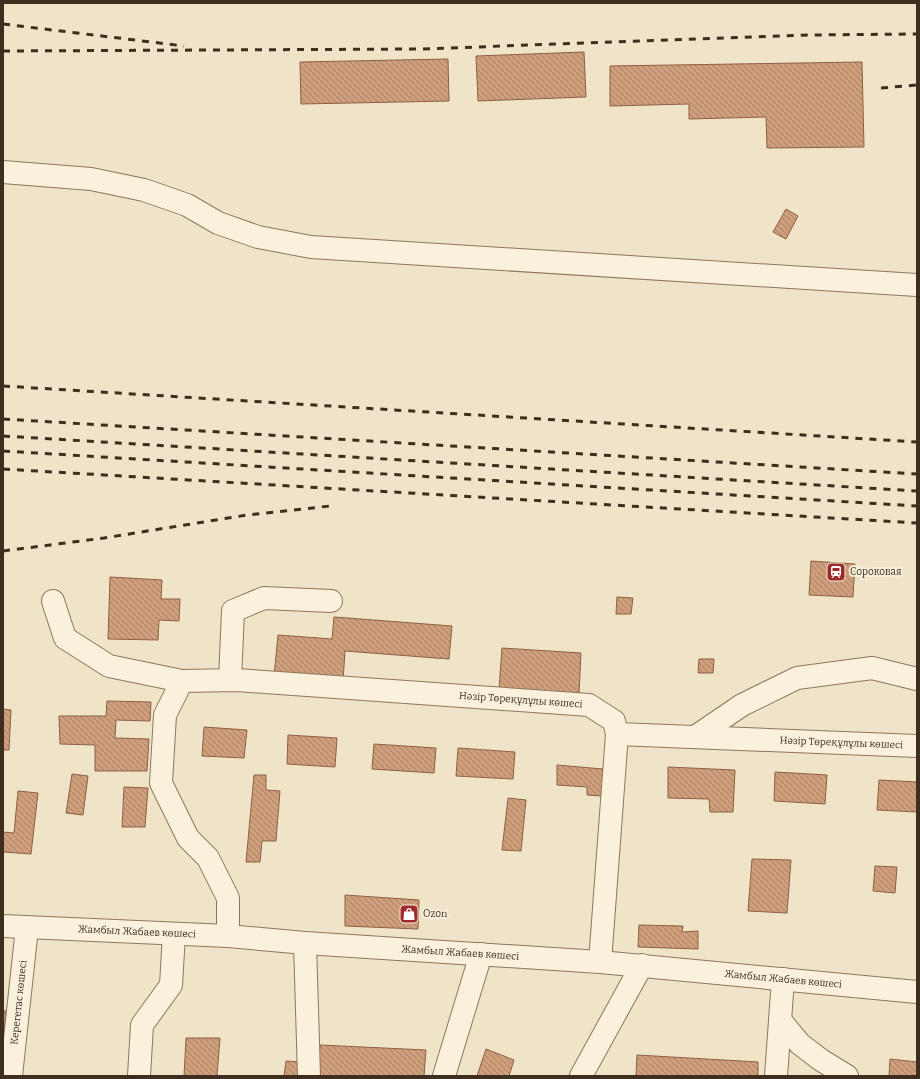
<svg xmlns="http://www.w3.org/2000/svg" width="920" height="1079" font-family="Bitter,serif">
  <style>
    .building { fill: url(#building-back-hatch); stroke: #8d5f41 }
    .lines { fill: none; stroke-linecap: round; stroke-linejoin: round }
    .minor-casing { stroke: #8d765c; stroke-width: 24 }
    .minor { stroke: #faf1dc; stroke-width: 22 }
    .rail { stroke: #3d2e20; stroke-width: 3; stroke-dasharray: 7 7; stroke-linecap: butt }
    .labels { text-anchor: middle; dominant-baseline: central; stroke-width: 4; stroke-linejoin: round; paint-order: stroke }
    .poi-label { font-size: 10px; fill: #3d2e20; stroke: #f7eed8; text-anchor: start }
    .street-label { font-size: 10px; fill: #3d2e20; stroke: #f7eed8 }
  </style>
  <defs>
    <pattern id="building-back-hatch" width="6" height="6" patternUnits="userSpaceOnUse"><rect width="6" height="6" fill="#cf9f7d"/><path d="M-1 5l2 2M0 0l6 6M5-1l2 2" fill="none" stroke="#a98266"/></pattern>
  </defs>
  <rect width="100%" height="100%" fill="#f0e4c8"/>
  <!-- building -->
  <g class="building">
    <path d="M 584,52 L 586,97 L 478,101 L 476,56 Z"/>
    <path d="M 448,59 L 449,101 L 301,104 L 300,62 Z"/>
    <path d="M 862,62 L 864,147 L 767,148 L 766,117 L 689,119 L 689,104 L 610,106 L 610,66 Z"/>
    <path d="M 786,209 L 798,216 L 786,239 L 773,232 Z"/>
    <path d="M 811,561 L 855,564 L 853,597 L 809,595 Z"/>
    <path d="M 110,577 L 162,580 L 161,599 L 180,599 L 179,621 L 159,620 L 158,640 L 108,639 Z"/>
    <path d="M 617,597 L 633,598 L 631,614 L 616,614 Z"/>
    <path d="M 334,617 L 452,626 L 449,659 L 345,651 L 343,681 L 274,676 L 278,635 L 332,639 Z"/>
    <path d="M 502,648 L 581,653 L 579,694 L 499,689 Z"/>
    <path d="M 699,659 L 714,659 L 713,673 L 698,673 Z"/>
    <path d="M 107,701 L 151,702 L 150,721 L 116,720 L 115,738 L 149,739 L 147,771 L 95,771 L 95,745 L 60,744 L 59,716 L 106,716 Z"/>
    <path d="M 3,709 L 11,710 L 9,750 L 3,750 Z"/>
    <path d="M 204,727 L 247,730 L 244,758 L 202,756 Z"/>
    <path d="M 288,735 L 337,738 L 335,767 L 287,764 Z"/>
    <path d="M 374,744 L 436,748 L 434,773 L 372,769 Z"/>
    <path d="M 458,748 L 515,752 L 513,779 L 456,776 Z"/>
    <path d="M 557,765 L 603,769 L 602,796 L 587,795 L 587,787 L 557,785 Z"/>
    <path d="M 668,767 L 735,770 L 733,812 L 710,812 L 709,799 L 668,798 Z"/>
    <path d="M 775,772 L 827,775 L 825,804 L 774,801 Z"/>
    <path d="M 72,774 L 88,776 L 83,815 L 66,813 Z"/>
    <path d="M 254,775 L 266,775 L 266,790 L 280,791 L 276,841 L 262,841 L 260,862 L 246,862 Z"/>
    <path d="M 879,780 L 917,782 L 917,812 L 877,810 Z"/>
    <path d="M 124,787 L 148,788 L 145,827 L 122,827 Z"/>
    <path d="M 18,791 L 38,793 L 31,854 L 3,852 L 3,832 L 14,833 Z"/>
    <path d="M 508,798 L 526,800 L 521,851 L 502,850 Z"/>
    <path d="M 752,859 L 791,860 L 787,913 L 748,911 Z"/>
    <path d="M 875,866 L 897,867 L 895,893 L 873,891 Z"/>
    <path d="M 345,895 L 419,900 L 418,929 L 345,926 Z"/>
    <path d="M 639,925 L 683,926 L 682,932 L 698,931 L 698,949 L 638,947 Z"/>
    <path d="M 3,1011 L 6,1011 L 3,1051 Z"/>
    <path d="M 186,1038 L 220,1038 L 217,1076 L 184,1076 Z"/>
    <path d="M 320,1045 L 426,1050 L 424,1076 L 318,1076 Z"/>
    <path d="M 486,1049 L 514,1060 L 509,1076 L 477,1076 Z"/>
    <path d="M 637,1055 L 758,1062 L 758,1076 L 636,1076 Z"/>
    <path d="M 890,1059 L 917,1062 L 917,1076 L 889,1076 Z"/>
    <path d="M 286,1061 L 300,1062 L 299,1076 L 274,1076 L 284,1076 Z"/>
  </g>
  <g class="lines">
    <defs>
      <g id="minor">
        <path d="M 3,172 L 91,179 L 144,190 L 187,205 L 218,223 L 258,237 L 311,247 L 917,285"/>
        <path id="s1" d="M 53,601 L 65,638 L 109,666 L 182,681 L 237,680 L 589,705 L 614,721 L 617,734 L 917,746"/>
        <path d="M 230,680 L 233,611 L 264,598 L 331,601"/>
        <path d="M 182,681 L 165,715 L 161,783 L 188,838 L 208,858 L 228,898 L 228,936"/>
        <path d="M 695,737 L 742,705 L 797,678 L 872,668 L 917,679"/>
        <path id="s2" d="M 3,926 L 228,936 L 305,943 L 600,962 L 917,992"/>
        <path d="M 305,943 L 309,1076"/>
        <path d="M 600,962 L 617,734"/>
        <path d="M 780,1020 L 800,1044 L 821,1060 L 847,1076"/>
        <path id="s3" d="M 11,1076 L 27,928"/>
        <path d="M 139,1076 L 142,1025 L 171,985 L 174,934"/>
        <path d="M 444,1076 L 481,954"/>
        <path d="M 581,1076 L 642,965"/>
        <path d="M 776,1076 L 783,979"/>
      </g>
    </defs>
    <!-- minor casing -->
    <use href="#minor" class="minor-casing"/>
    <!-- minor -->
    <use href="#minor" class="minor"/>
    <!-- rail -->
    <g class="rail">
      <path d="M 3,24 L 184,46"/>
      <path d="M 3,51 L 420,49 L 809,35 L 917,34"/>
      <path d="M 881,88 L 917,85"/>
      <path d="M 3,386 L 917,442"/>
      <path d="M 3,419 L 917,474"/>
      <path d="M 3,436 L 917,491"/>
      <path d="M 3,451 L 917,506"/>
      <path d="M 3,469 L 917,523"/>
      <path d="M 3,551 L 104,538 L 247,515 L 330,506"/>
    </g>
  </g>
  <!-- icons -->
  <defs>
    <symbol id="station-square" viewBox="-11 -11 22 22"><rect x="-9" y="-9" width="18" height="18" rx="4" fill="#9e2a2b" stroke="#f7eed8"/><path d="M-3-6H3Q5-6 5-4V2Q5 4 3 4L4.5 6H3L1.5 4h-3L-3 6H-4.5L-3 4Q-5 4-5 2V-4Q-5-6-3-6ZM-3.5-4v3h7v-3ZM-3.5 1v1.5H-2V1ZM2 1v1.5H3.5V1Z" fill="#fff"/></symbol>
    <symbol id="shop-square" viewBox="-11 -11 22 22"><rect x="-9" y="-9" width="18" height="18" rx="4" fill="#9e2a2b" stroke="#f7eed8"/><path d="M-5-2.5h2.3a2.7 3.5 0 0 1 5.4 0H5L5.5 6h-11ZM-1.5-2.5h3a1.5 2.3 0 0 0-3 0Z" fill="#fff"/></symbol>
  </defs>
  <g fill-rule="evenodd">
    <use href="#station-square" x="825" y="561" width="22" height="22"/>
    <use href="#shop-square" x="398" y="903" width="22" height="22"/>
  </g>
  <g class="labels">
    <!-- poi labels -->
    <g class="poi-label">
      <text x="850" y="572">Сороковая</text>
      <text x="423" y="914">Ozon</text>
    </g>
    <!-- street labels -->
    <g class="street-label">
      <text stroke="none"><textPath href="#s1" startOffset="505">Нәзір Төреқұлұлы көшесі</textPath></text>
      <text stroke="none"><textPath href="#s1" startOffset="841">Нәзір Төреқұлұлы көшесі</textPath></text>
      <text stroke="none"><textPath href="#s2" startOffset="134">Жамбыл Жабаев көшесі</textPath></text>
      <text stroke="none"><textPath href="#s2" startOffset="458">Жамбыл Жабаев көшесі</textPath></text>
      <text stroke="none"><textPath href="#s2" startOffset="782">Жамбыл Жабаев көшесі</textPath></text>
      <text stroke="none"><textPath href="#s3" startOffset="74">Керегетас көшесі</textPath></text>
    </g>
  </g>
  <!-- border -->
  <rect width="920" height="1079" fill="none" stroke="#3d2e20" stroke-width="8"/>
</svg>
